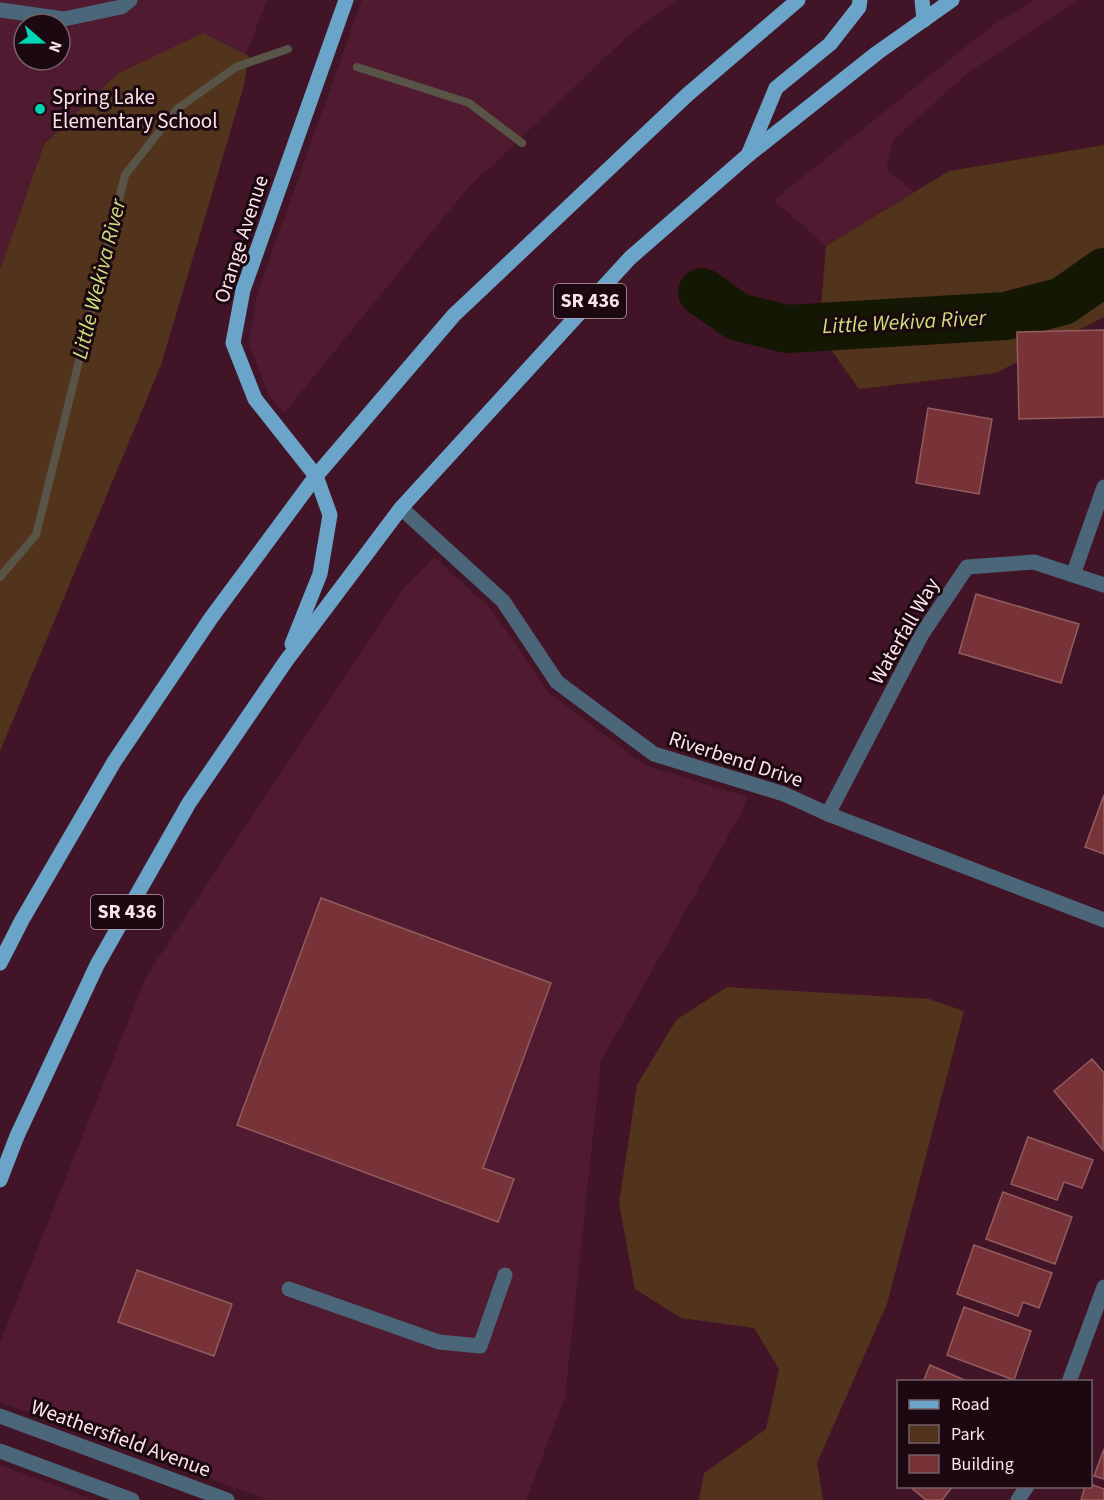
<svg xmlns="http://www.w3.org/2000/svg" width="1104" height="1500" font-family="'Source Sans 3',sans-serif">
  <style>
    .built { fill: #501b31; fill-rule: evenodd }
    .green { fill: #52331b }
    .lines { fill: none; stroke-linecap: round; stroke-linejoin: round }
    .stream { stroke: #595448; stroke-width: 8 }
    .river { stroke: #131703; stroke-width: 48 }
    .building { fill: #773338; stroke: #935c5e; stroke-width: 1.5 }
    .minor { stroke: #4b6678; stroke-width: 15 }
    .major { stroke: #6ba4c9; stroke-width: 15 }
    .poi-dot { fill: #02d5b6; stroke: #1c0810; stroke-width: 2 }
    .labels { text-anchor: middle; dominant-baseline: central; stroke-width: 6; stroke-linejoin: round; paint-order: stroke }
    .shield { fill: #1c0810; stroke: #b9a1a9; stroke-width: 1.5 }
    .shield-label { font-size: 20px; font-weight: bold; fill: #fce3ea }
    .poi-label { font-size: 21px; fill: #fce3ea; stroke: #1c0810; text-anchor: start }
    .street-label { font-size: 21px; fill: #fce3ea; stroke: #1c0810 }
    .water-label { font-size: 22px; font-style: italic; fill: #cddf7c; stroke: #1c0810 }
  </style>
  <rect width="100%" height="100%" fill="#411527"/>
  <!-- built -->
  <g class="built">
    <path d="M 0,0 L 267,0 L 246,54 L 203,34 L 117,74 L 44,143 L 0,270 ZM 24,24 L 60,24 L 60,60 L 24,60 Z"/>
    <path d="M 362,0 L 676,0 L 630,34 L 466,190 L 284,413 L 268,394 L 249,343 L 257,294 Z"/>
    <path d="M 1034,0 L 1078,0 L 970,71 L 893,140 L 886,169 L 914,192 L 826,246 L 774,200 L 992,26 Z"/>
    <path d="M 434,557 L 491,609 L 548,692 L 644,765 L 747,797 L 742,811 L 601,1061 L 565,1397 L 526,1500 L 269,1500 L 0,1402 L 0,1343 L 146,977 L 401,592 Z"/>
    <path d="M 0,1465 L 94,1500 L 0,1500 Z"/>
  </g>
  <!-- green -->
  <g class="green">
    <path d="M 203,33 L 249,56 L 243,89 L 161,365 L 0,751 L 0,270 L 44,144 L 117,74 Z"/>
    <path d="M 1104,145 L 1104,317 L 996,373 L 859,389 L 819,333 L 826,246 L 949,171 Z"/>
    <path d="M 727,987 L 929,999 L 964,1011 L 887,1304 L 817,1463 L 823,1500 L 699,1500 L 704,1473 L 766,1429 L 779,1369 L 754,1328 L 681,1318 L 635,1289 L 619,1203 L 637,1085 L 676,1020 Z"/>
  </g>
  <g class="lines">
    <!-- stream -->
    <g class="stream">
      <path d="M 357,67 L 469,103 L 522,143"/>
      <path d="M 0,577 L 36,535 L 125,175 L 177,109 L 236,67 L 288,49"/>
    </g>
    <!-- river -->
    <path class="river" d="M 702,292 L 738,317 L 787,329 L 1006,316 L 1063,301 L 1104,272"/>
  </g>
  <!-- building -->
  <g class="building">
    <path d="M 1104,330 L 1104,417 L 1019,419 L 1017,332 Z"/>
    <path d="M 928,408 L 992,419 L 979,494 L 916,483 Z"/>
    <path d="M 976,594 L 1079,624 L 1061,683 L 959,653 Z"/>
    <path d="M 1104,795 L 1104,854 L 1085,847 Z"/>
    <path d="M 321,898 L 551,983 L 483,1168 L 514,1179 L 498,1222 L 237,1125 Z"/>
    <path d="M 1092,1059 L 1104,1073 L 1103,1150 L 1054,1091 Z"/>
    <path d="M 1028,1137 L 1093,1160 L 1082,1188 L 1064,1182 L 1057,1200 L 1011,1184 Z"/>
    <path d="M 1003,1192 L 1072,1217 L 1055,1264 L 986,1239 Z"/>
    <path d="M 974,1245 L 1052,1273 L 1039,1308 L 1023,1302 L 1018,1316 L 957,1294 Z"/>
    <path d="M 137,1270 L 232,1304 L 214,1356 L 118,1322 Z"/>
    <path d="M 964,1307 L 1031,1331 L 1014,1380 L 947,1355 Z"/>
    <path d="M 930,1365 L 969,1382 L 923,1382 Z"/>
    <path d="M 1104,1449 L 1104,1479 L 1094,1476 Z"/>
    <path d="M 1090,1484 L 1104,1489 L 1104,1500 L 1081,1500 L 1085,1486 Z"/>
    <path d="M 909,1486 L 953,1486 L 942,1500 L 926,1500 Z"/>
  </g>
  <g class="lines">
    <!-- minor -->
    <g class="minor">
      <path d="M 0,10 L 64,19 L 121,7 L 130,0"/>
      <path d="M 401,508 L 503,601 L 557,682 L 654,754 L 784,794 L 828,814 L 1104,920"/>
      <path d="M 1073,575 L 1104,487"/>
      <path d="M 828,814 L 922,634 L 967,567 L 1034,562 L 1104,585"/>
      <path d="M 289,1289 L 439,1342 L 480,1346 L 505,1275"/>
      <path d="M 1069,1382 L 1104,1287"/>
      <path d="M 0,1416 L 227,1500"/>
      <path d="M 0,1451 L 132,1500"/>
      <path d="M 1018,1500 L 1027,1486"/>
    </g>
    <!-- major -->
    <g class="major">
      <path d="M 922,0 L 924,20"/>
      <path d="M 749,153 L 776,88 L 830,44 L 859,7 L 860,0"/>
      <path d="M 292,644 L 320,574 L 330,515 L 316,476 L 255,399 L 233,343 L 243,290 L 346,0"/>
      <path d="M 0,963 L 22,920 L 114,762 L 211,618 L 316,476 L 454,315 L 687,95 L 798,0"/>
      <path d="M 0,1180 L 17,1136 L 97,965 L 189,803 L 286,661 L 401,508 L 630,258 L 747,156 L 877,53 L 952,0"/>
    </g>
  </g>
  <!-- markers -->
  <circle class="poi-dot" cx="40" cy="109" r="6"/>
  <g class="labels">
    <!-- shield labels -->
    <g class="shield">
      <rect x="554" y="284" width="72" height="34" rx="4.5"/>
      <rect x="91" y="895" width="72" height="34" rx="4.5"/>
    </g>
    <g class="shield-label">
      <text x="590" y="301">SR 436</text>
      <text x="127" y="912">SR 436</text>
    </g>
    <!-- poi labels -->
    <g class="poi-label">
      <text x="52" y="97">Spring Lake<tspan x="52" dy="24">Elementary School</tspan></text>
    </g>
    <!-- street labels -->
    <g class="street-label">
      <text transform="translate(241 239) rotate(-72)">Orange Avenue</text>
      <text transform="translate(904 631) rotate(-60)">Waterfall Way</text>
      <text transform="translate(736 759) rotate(18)">Riverbend Drive</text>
      <text transform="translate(121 1438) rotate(20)">Weathersfield Avenue</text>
    </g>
    <!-- water labels -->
    <g class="water-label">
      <text transform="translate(99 279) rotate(-76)">Little Wekiva River</text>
      <text transform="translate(904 322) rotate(-3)">Little Wekiva River</text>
    </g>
  </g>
  <!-- legend -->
  <rect x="897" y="1380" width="195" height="108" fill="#1c0810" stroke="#766067" stroke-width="1.5"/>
  <rect x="909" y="1400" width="30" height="9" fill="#6ba4c9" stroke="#766067" stroke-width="1.5"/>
  <text x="951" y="1410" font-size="18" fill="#fce3ea">Road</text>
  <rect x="909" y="1425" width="30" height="18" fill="#52331b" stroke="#766067" stroke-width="1.5"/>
  <text x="951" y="1440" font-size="18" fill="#fce3ea">Park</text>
  <rect x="909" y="1455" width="30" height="18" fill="#773338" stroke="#766067" stroke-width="1.5"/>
  <text x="951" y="1470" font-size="18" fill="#fce3ea">Building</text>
  <!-- north arrow -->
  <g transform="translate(42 42) rotate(110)"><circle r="28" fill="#1c0810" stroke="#766067" stroke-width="1.5"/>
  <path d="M0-4.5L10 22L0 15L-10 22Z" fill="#02d5b6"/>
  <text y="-9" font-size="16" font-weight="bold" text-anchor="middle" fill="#fce3ea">N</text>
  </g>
</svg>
